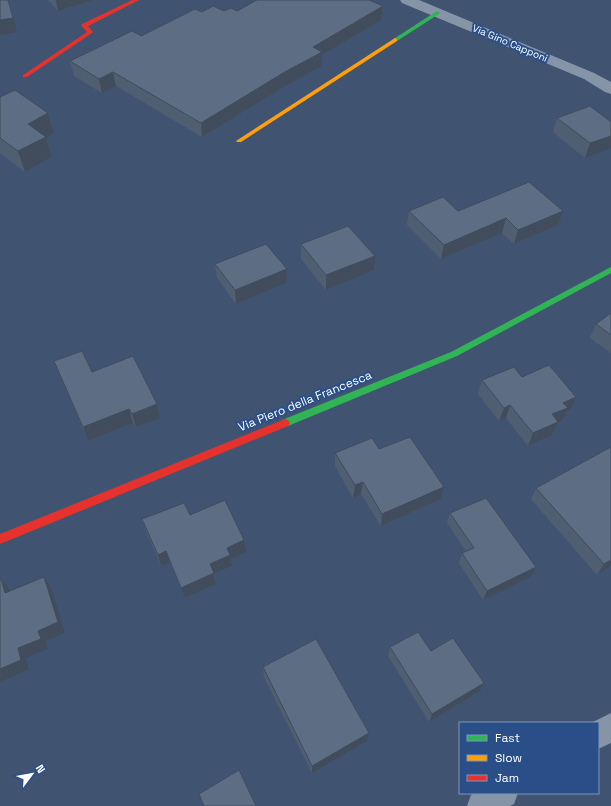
<svg xmlns="http://www.w3.org/2000/svg" width="611" height="806" font-family="'Space Grotesk',sans-serif">
  <style>
    .lines { fill: none; stroke-linecap: round; stroke-linejoin: round }
    .street { fill: #8694a8; fill-rule: evenodd }
    .fast { fill: #30b455; fill-rule: evenodd }
    .slow { fill: #ff9f0a; fill-rule: evenodd }
    .jam { fill: #e5322d; fill-rule: evenodd }
    .wall { fill: #505e72 }
    .shaded-wall { fill: #414c5c }
    .building { fill: #5d6d84; stroke: #414c5c }
    .labels { text-anchor: middle; dominant-baseline: central; stroke-width: 4; stroke-linejoin: round; paint-order: stroke }
    .far-street-label { font-size: 10px; fill: #fff; stroke: #2a4f88 }
    .street-label { font-size: 12px; fill: #fff; stroke: #2a4f88 }
  </style>
  <rect width="100%" height="100%" fill="#405472"/>
  <g class="lines">
    <!-- street -->
    <g class="street">
      <path d="M 400,0 L 419,0 L 594,73 L 611,82 L 611,94 L 605,92 L 584,79 L 402,3 Z"/>
      <path d="M 611,713 L 611,743 L 598,749 L 598,723 L 591,723 Z"/>
      <path d="M 475,793 L 518,793 L 514,804 L 510,806 L 467,806 L 471,795 Z"/>
    </g>
    <!-- fast -->
    <g class="fast">
      <path d="M 437,11 L 440,13 L 439,14 L 397,41 L 392,40 Z"/>
      <path d="M 611,267 L 611,273 L 457,356 L 288,426 L 282,426 L 280,423 L 282,420 L 451,352 Z"/>
    </g>
    <!-- slow -->
    <path class="slow" d="M 395,38 L 397,39 L 397,41 L 241,142 L 237,142 L 236,141 Z"/>
    <!-- jam -->
    <g class="jam">
      <path d="M 132,0 L 139,0 L 88,26 L 93,32 L 92,33 L 27,77 L 23,77 L 23,75 L 87,32 L 81,25 L 82,24 Z"/>
      <path d="M 285,419 L 288,420 L 290,423 L 288,426 L 0,544 L 0,534 Z"/>
    </g>
  </g>
  <!-- wall -->
  <g class="wall">
    <path d="M 48,0 L 94,0 L 58,11 Z"/>
    <path d="M 383,6 L 381,20 L 322,55 L 322,66 L 284,87 L 202,137 L 116,86 L 102,93 L 74,76 L 70,61 L 141,36 L 224,11 Z"/>
    <path d="M 0,97 L 48,113 L 54,133 L 46,138 L 52,157 L 25,172 L 0,153 Z"/>
    <path d="M 557,118 L 611,122 L 585,158 L 553,132 Z"/>
    <path d="M 409,211 L 563,211 L 558,225 L 514,244 L 502,233 L 441,259 L 407,225 Z"/>
    <path d="M 301,244 L 374,270 L 326,290 L 301,259 Z"/>
    <path d="M 215,264 L 287,269 L 287,283 L 236,304 L 217,278 Z"/>
    <path d="M 611,313 L 611,353 L 590,338 L 596,324 Z"/>
    <path d="M 54,361 L 92,372 L 157,404 L 160,418 L 136,427 L 133,423 L 88,441 Z"/>
    <path d="M 522,377 L 570,410 L 566,412 L 562,421 L 558,423 L 552,435 L 528,446 L 506,418 L 499,421 L 478,394 L 482,380 Z"/>
    <path d="M 379,449 L 441,499 L 381,526 L 361,494 L 353,498 L 335,466 L 335,453 Z"/>
    <path d="M 536,488 L 611,566 L 597,575 L 531,499 Z"/>
    <path d="M 450,513 L 531,577 L 483,600 L 459,563 L 462,553 L 466,551 L 447,523 Z"/>
    <path d="M 190,515 L 246,552 L 231,559 L 232,566 L 214,574 L 216,584 L 185,598 L 170,563 L 161,566 L 146,531 L 142,519 Z"/>
    <path d="M 390,647 L 431,651 L 484,683 L 480,691 L 429,722 L 388,656 Z"/>
    <path d="M 263,667 L 369,733 L 367,741 L 312,773 L 264,677 Z"/>
  </g>
  <!-- shaded-wall -->
  <g class="shaded-wall">
    <path d="M 8,0 L 17,32 L 0,35 L 0,20 Z"/>
    <path d="M 56,0 L 94,0 L 58,11 Z"/>
    <path d="M 383,6 L 381,20 L 322,55 L 322,66 L 284,87 L 202,137 L 201,123 L 313,47 Z"/>
    <path d="M 113,72 L 116,86 L 102,93 L 99,79 Z"/>
    <path d="M 48,113 L 54,133 L 46,138 L 52,157 L 25,172 L 18,151 L 28,124 Z"/>
    <path d="M 611,136 L 611,148 L 585,158 L 590,143 Z"/>
    <path d="M 563,211 L 558,225 L 514,244 L 518,230 Z"/>
    <path d="M 506,218 L 502,233 L 441,259 L 444,245 Z"/>
    <path d="M 375,256 L 374,270 L 326,290 L 326,275 Z"/>
    <path d="M 287,269 L 287,283 L 236,304 L 235,290 Z"/>
    <path d="M 576,397 L 570,410 L 566,412 L 562,421 L 558,423 L 552,435 L 528,446 L 533,433 L 563,403 Z"/>
    <path d="M 157,404 L 160,418 L 136,427 L 132,414 Z"/>
    <path d="M 510,405 L 506,418 L 499,421 L 504,408 Z"/>
    <path d="M 129,409 L 133,423 L 88,441 L 83,427 Z"/>
    <path d="M 363,482 L 361,494 L 353,498 L 355,485 Z"/>
    <path d="M 444,487 L 441,499 L 381,526 L 382,514 Z"/>
    <path d="M 244,540 L 246,552 L 231,559 L 232,566 L 214,574 L 216,584 L 185,598 L 181,588 L 210,564 L 227,548 Z"/>
    <path d="M 166,551 L 170,563 L 161,566 L 158,555 Z"/>
    <path d="M 611,560 L 611,566 L 597,575 L 604,564 Z"/>
    <path d="M 536,567 L 531,577 L 483,600 L 487,591 Z"/>
    <path d="M 44,577 L 51,588 L 65,633 L 46,641 L 48,649 L 26,658 L 29,669 L 0,682 L 0,669 L 18,648 Z"/>
    <path d="M 1,578 L 9,590 L 13,604 L 5,593 Z"/>
    <path d="M 484,683 L 480,691 L 429,722 L 432,714 Z"/>
    <path d="M 369,733 L 367,741 L 312,773 L 312,766 Z"/>
  </g>
  <!-- building -->
  <g class="building">
    <path d="M 0,0 L 8,0 L 13,18 L 0,20 Z"/>
    <path d="M 257,0 L 369,0 L 383,6 L 313,47 L 322,52 L 283,73 L 201,123 L 113,72 L 99,79 L 70,61 L 132,31 L 141,36 L 195,9 L 202,12 L 213,6 L 224,11 L 231,8 L 237,11 Z"/>
    <path d="M 15,90 L 48,113 L 28,124 L 46,137 L 18,151 L 0,138 L 0,97 Z"/>
    <path d="M 590,106 L 611,122 L 611,136 L 590,143 L 557,118 Z"/>
    <path d="M 529,182 L 563,211 L 518,230 L 506,218 L 444,245 L 409,211 L 443,197 L 458,211 Z"/>
    <path d="M 348,226 L 375,256 L 326,275 L 301,244 Z"/>
    <path d="M 266,244 L 287,269 L 235,290 L 215,264 Z"/>
    <path d="M 611,313 L 611,335 L 596,324 Z"/>
    <path d="M 82,351 L 92,372 L 133,356 L 157,404 L 132,414 L 129,409 L 83,427 L 54,361 Z"/>
    <path d="M 549,365 L 576,397 L 563,403 L 568,408 L 552,414 L 558,422 L 533,433 L 510,405 L 504,408 L 482,380 L 514,367 L 522,377 Z"/>
    <path d="M 410,437 L 444,487 L 382,514 L 363,482 L 355,485 L 335,453 L 372,438 L 379,449 Z"/>
    <path d="M 611,447 L 611,560 L 604,564 L 536,488 Z"/>
    <path d="M 486,498 L 536,567 L 487,591 L 462,553 L 474,548 L 450,513 Z"/>
    <path d="M 225,500 L 244,540 L 227,548 L 230,555 L 210,564 L 214,573 L 181,588 L 166,551 L 158,555 L 142,519 L 184,503 L 190,515 Z"/>
    <path d="M 44,577 L 58,622 L 38,631 L 41,639 L 18,648 L 21,660 L 0,669 L 0,579 L 1,578 L 5,593 Z"/>
    <path d="M 418,632 L 431,651 L 453,638 L 484,683 L 432,714 L 390,647 Z"/>
    <path d="M 316,639 L 369,733 L 312,766 L 263,667 Z"/>
    <path d="M 239,770 L 256,806 L 204,806 L 199,794 Z"/>
  </g>
  <g class="labels">
    <!-- far-street labels -->
    <g class="far-street-label">
      <text transform="translate(510 43) rotate(23)">Via Gino Capponi</text>
    </g>
    <!-- street labels -->
    <g class="street-label">
      <text transform="translate(305 401) rotate(-22)">Via Piero della Francesca</text>
    </g>
  </g>
  <!-- legend -->
  <rect x="459" y="722" width="140" height="72" fill="#2a4f88" stroke="#7f95b8"/>
  <rect x="467" y="735" width="20" height="6" fill="#30b455" stroke="#7f95b8"/>
  <text x="495" y="742" font-size="12" fill="#ffffff">Fast</text>
  <rect x="467" y="755" width="20" height="6" fill="#ff9f0a" stroke="#7f95b8"/>
  <text x="495" y="762" font-size="12" fill="#ffffff">Slow</text>
  <rect x="467" y="775" width="20" height="6" fill="#e5322d" stroke="#7f95b8"/>
  <text x="495" y="782" font-size="12" fill="#ffffff">Jam</text>
  <!-- north arrow -->
  <g transform="translate(32 774) rotate(58)" stroke="#2a4f88" stroke-width="3" paint-order="stroke">
  <path d="M0-3L7 15L0 10L-7 15Z" fill="#ffffff"/>
  <text y="-6" font-size="11" font-weight="bold" text-anchor="middle" fill="#ffffff">N</text>
  </g>
</svg>
